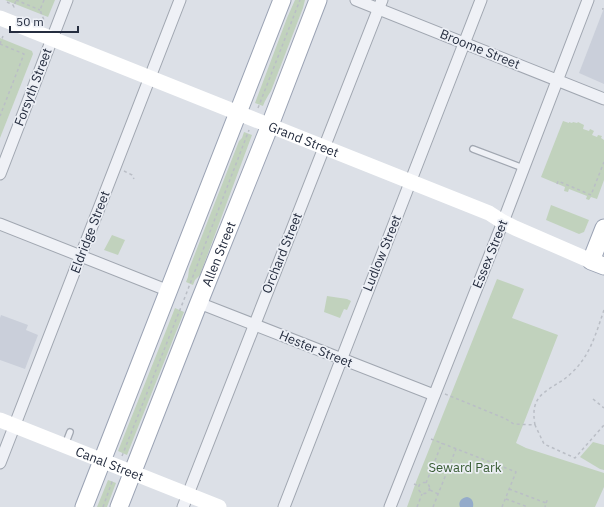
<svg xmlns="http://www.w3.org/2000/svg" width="604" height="507" font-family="'IBM Plex Sans',sans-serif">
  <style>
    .built { fill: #cacfda }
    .green { fill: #c1d2bd }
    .water { fill: #94abca }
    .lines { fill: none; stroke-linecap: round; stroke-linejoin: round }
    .lane-casing { stroke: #a1a7b1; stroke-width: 8 }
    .street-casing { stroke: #a1a7b1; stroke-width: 13 }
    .primary-casing { stroke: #9ba3b4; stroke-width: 19 }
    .path { stroke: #babec6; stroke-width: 1.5; stroke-dasharray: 3 3; stroke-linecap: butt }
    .lane { stroke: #eff1f6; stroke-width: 5.5 }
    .street { stroke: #eff1f6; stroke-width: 11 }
    .secondary { stroke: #fff; stroke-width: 15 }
    .primary { stroke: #fff; stroke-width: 17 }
    .labels { text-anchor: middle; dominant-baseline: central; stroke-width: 3.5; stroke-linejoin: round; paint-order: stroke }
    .street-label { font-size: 13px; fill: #252d3f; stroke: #eceff5 }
    .park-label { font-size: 13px; fill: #375b32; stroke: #eceff5 }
  </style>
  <rect width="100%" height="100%" fill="#dce0e7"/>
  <!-- built -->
  <g class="built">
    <path d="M 604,8 L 604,84 L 579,73 Z"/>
    <path d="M 1,315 L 28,325 L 26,330 L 38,335 L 25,369 L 0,360 L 0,318 Z"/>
  </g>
  <!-- green -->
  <g class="green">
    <path d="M 5,0 L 55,0 L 48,17 Z"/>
    <path d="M 295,0 L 305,0 L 303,8 L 271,91 C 268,96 265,100 263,106 L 255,103 L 287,18 Z"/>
    <path d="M 0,38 L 32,51 L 33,54 L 0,138 Z"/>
    <path d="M 563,121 L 569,123 L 569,122 L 572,123 L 573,122 L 577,123 L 578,122 L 584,125 L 583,129 L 589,131 L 590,129 L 594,131 L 592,135 L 597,137 L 598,135 L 602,136 L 601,138 L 604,140 L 604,180 L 597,199 L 591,197 L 589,200 L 586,199 L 587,196 L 569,189 L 568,192 L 564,191 L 565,187 L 541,177 Z"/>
    <path d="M 244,132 L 252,135 L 200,275 L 195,280 L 193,285 L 186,282 L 188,277 L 189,269 L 239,141 L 242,138 Z"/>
    <path d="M 551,205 L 589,220 L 584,232 L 579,234 L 546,220 Z"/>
    <path d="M 112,235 L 125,240 L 118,255 L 104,250 Z"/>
    <path d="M 497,279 L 524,289 L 512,318 L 558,335 L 516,443 L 526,448 L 604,473 L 604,487 L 595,507 L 407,507 L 416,482 Z"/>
    <path d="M 327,296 L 347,299 L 351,301 L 347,310 L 344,309 L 340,318 L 324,312 Z"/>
    <path d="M 175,308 L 184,312 L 127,455 L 118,451 Z"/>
    <path d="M 593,442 L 604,445 L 604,470 L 600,469 L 580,457 Z"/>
    <path d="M 108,480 L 116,483 L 107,507 L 97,507 Z"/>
  </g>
  <!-- water -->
  <path class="water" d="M 467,497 C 472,498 474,502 473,507 L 460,507 C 458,502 461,498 467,497 Z"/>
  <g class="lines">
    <defs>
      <g id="lane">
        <path d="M 473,149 L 523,168"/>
        <path d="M 65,445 L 70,432"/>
      </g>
      <g id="street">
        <path d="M 356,0 L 604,99"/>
        <path d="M 0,174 L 67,0"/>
        <path d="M 0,224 L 169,291"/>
        <path d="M 199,303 L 434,395"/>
        <path d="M 0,463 L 180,0"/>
        <path d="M 183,507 L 382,0"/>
        <path d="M 284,507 C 349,338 416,169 481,0"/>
        <path d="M 390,507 L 503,222 L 588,0"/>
      </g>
      <g id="primary">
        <path d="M 604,228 L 591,261 L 604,266"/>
        <path d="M 84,507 L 282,0"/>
        <path id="s3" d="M 119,507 L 196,310 L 270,125 L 318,0"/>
      </g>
    </defs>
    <!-- lane casing -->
    <use href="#lane" class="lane-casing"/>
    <!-- street casing -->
    <use href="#street" class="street-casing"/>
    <!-- primary casing -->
    <use href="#primary" class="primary-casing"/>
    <!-- path -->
    <g class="path">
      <path d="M 16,0 L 40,10"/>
      <path d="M 44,0 L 40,10 L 44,20"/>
      <path d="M 7,2 L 13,5 L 14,7 L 16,0"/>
      <path d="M 602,9 L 603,9 L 603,8"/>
      <path d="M 0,44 L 24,54 L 0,116"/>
      <path d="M 0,44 L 3,36"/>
      <path d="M 258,108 L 300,0"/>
      <path d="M 124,171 L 132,175 L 134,179"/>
      <path d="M 557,184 L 558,181 L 591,195 L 604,162"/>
      <path d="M 445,394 L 504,418 L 514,424 L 535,425 L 544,444 L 575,458 L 604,425"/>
      <path d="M 593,399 L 604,408"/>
      <path d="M 535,425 C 530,397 543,393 563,380 C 570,375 577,368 582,361 C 593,346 598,327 604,310"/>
      <path d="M 431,439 L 516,472 L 502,507"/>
      <path d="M 122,456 L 185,297 L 249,130"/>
      <circle cx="424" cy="488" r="5.5"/>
      <path d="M 426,483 L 442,443"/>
      <path d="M 414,484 L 419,486"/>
      <path d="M 509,489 L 546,503 L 545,507"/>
      <path d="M 430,490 L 438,494"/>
      <path d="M 506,499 L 528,507"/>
      <path d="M 546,503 L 548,498"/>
      <path d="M 103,507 L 113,479"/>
      <path d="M 417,507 L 422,494"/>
      <path d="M 433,507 L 456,449"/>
    </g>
    <!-- lane -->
    <use href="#lane" class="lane"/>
    <!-- street -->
    <use href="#street" class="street"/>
    <!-- secondary -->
    <g class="secondary">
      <path id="s1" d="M 0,18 L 489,213 L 503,222 L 515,228 L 591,261"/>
      <path id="s2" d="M 0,420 L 219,507"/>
    </g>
    <!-- primary -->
    <use href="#primary" class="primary"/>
  </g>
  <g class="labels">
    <!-- street labels -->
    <g class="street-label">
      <text transform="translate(480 49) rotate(22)">Broome Street</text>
      <text transform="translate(33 87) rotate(-69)">Forsyth Street</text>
      <text stroke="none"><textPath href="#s1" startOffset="327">Grand Street</textPath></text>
      <text transform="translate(90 232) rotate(-69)">Eldridge Street</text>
      <text stroke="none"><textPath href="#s3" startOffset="272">Allen Street</textPath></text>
      <text transform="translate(282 253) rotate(-68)">Orchard Street</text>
      <text transform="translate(382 253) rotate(-68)">Ludlow Street</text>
      <text transform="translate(490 254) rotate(-68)">Essex Street</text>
      <text transform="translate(316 349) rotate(22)">Hester Street</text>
      <text stroke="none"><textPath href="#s2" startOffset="118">Canal Street</textPath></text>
    </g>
    <!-- park labels -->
    <g class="park-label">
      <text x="465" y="467">Seward Park</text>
    </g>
  </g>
  <!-- scale -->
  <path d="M10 26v6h68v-6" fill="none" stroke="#252d3f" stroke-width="2"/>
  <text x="16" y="26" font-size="12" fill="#252d3f" stroke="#eceff5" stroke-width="3" paint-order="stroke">50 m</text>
</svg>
